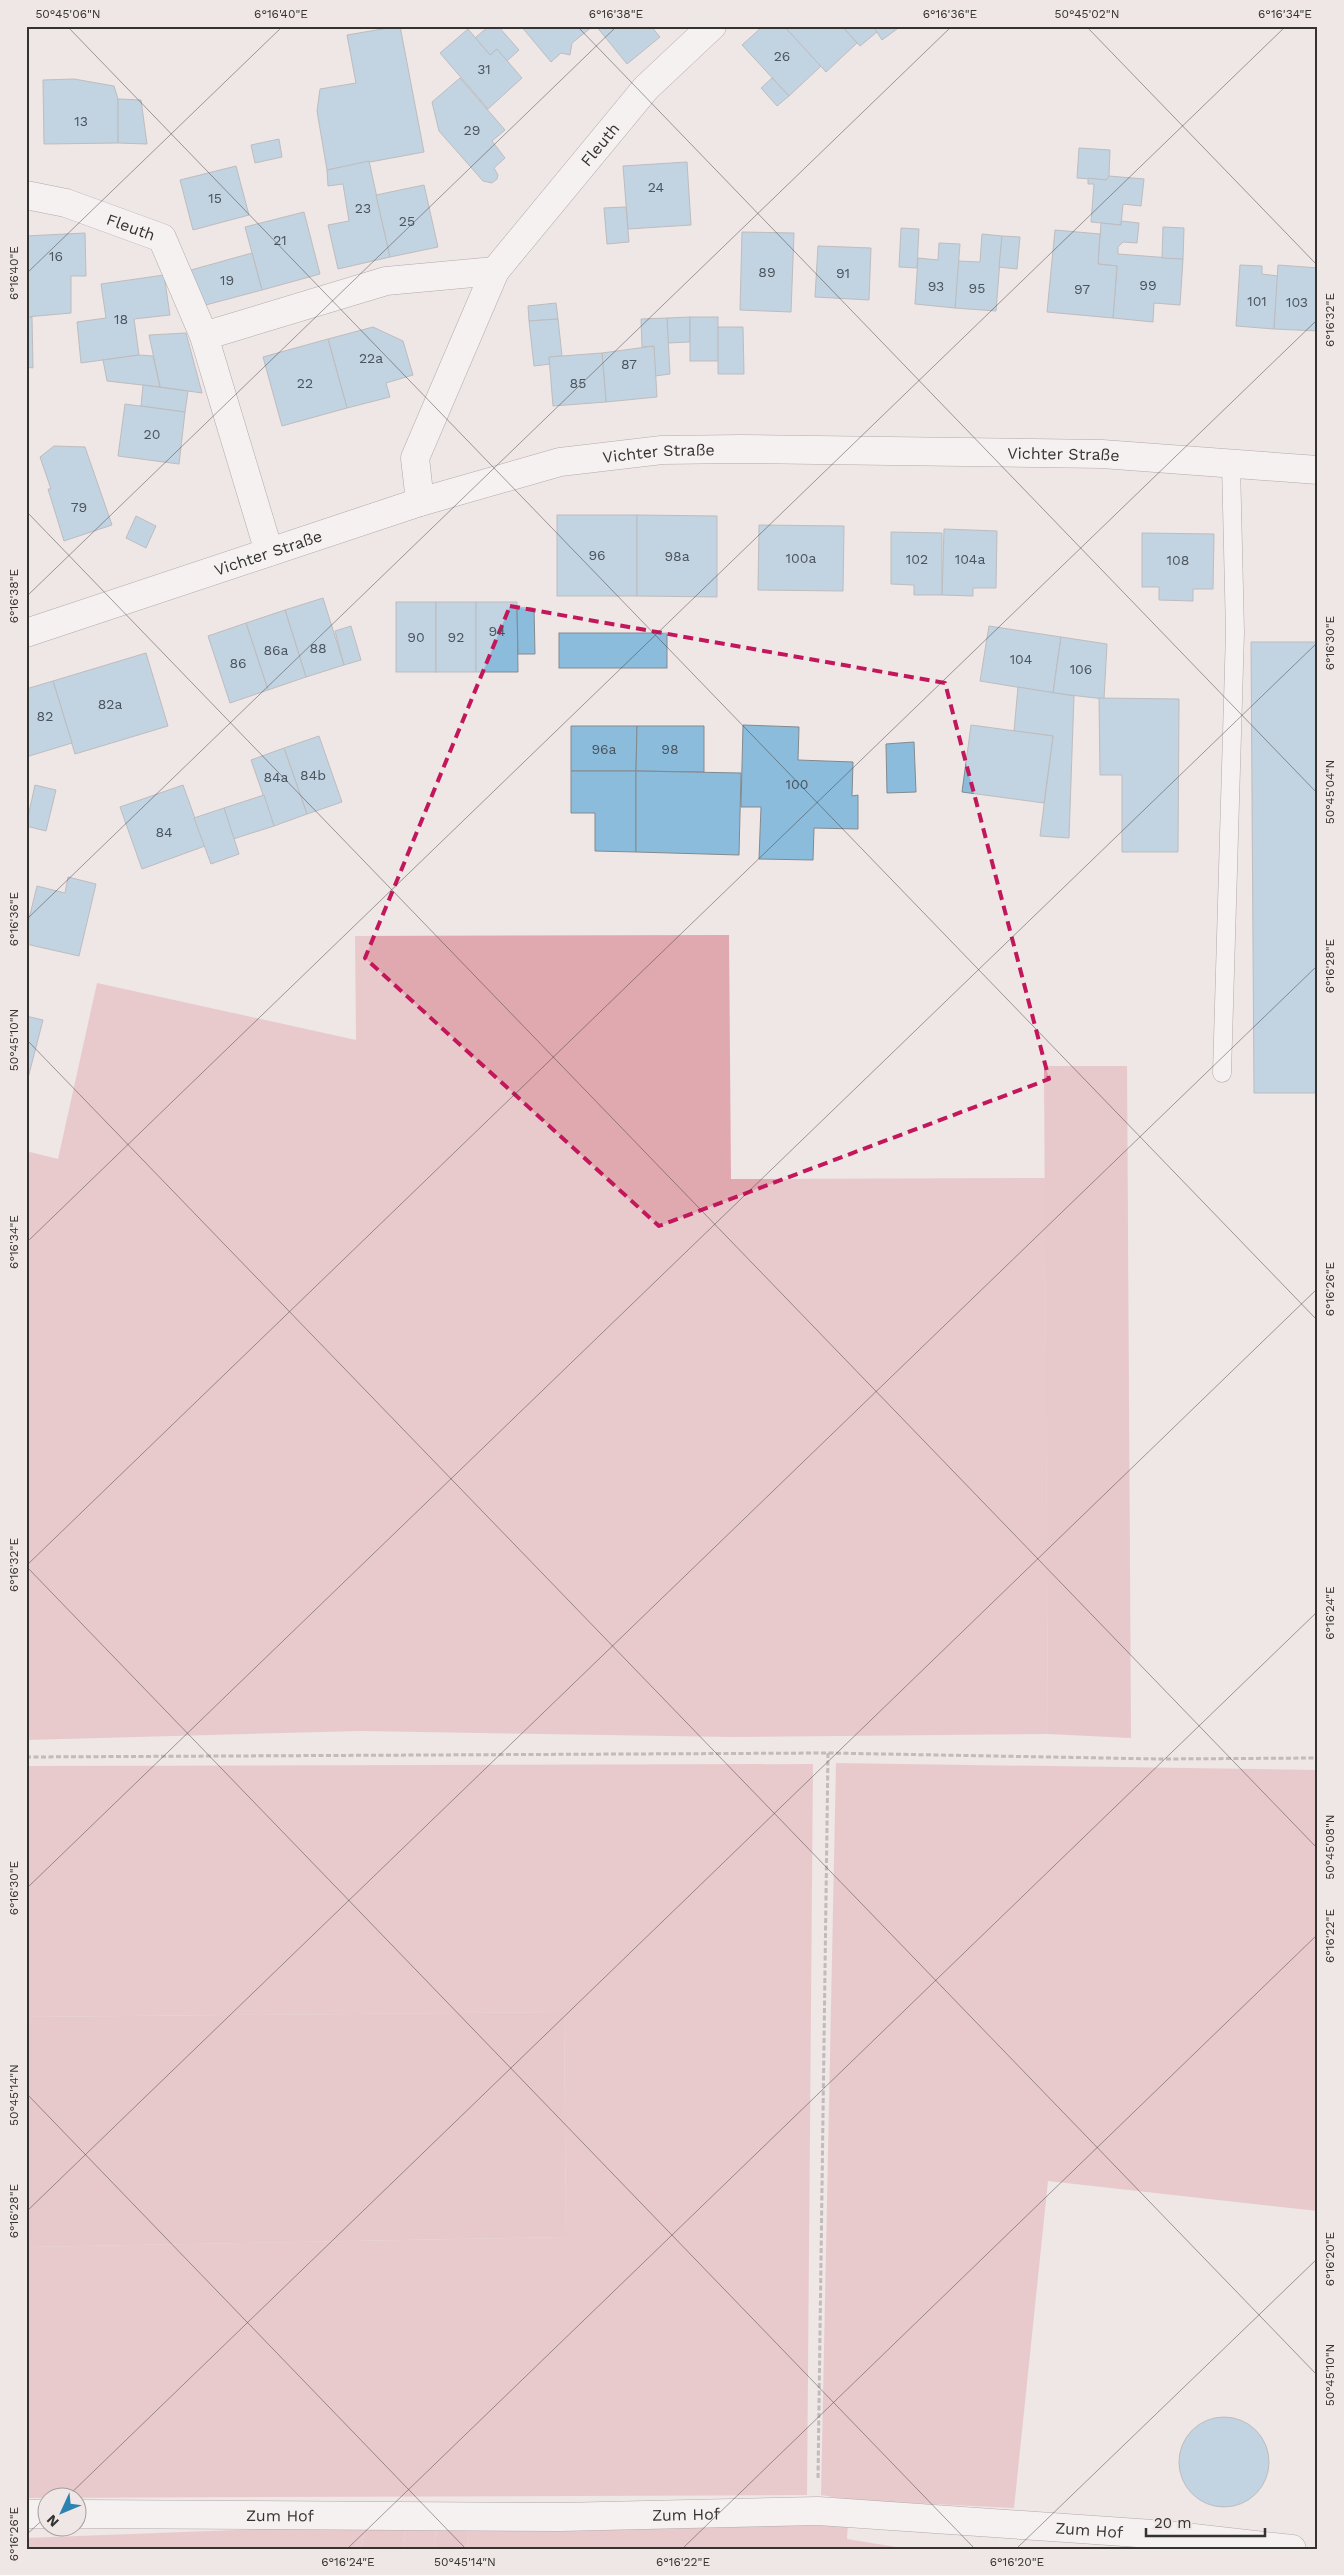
<svg xmlns="http://www.w3.org/2000/svg" width="1344" height="2575" font-family="'Work Sans',sans-serif">
  <style>
    .green { fill: #e0a9af }
    .forest { fill: #dda4aa }
    .building { fill: #8cbcdb; stroke: #838a8e }
    .lines { fill: none; stroke-linecap: round; stroke-linejoin: round }
    .lane-casing { stroke: #6a6263; stroke-width: 19 }
    .street-casing { stroke: #6a6263; stroke-width: 29 }
    .path { stroke: #8c8787; stroke-width: 3; stroke-dasharray: 5 2.5; stroke-linecap: butt }
    .lane { stroke: #fff; stroke-width: 18 }
    .street { stroke: #fff; stroke-width: 28 }
    .marked { fill: none; stroke: #c2185b; stroke-width: 4; stroke-dasharray: 10 6; stroke-linejoin: round }
    .ticks { fill: none; stroke: #353232; stroke-width: 1; stroke-opacity: 0.45 }
    .labels { text-anchor: middle; dominant-baseline: central; stroke-width: 4; stroke-linejoin: round; paint-order: stroke }
    .number-label { font-size: 14px; fill: #4b545c }
    .street-label { font-size: 16px; fill: #353232; stroke: #efe6e6 }
    .neatline { fill: none; stroke: #353232; stroke-width: 2 }
    .ticks-label { font-size: 12px; text-anchor: middle; fill: #353232 }
  </style>
  <rect width="100%" height="100%" fill="#efe6e6"/>
  <!-- green -->
  <g class="green">
    <path d="M 729,935 L 731,1179 L 1045,1178 L 1048,1734 L 732,1737 L 360,1731 L 26,1740 L 26,1151 L 58,1159 L 97,983 L 356,1040 L 355,936 Z"/>
    <path d="M 836,1763 L 1318,1770 L 1318,2211 L 1048,2181 L 1014,2508 L 850,2500 L 821,2495 Z"/>
    <path d="M 813,1764 L 807,2495 L 26,2498 L 26,2247 L 566,2237 L 564,2012 L 26,2017 L 26,1766 Z"/>
    <path d="M 438,2519 L 435,2549 L 402,2549 L 406,2524 Z"/>
    <path d="M 469,2522 L 848,2522 L 847,2539 L 908,2549 L 467,2549 Z"/>
    <path d="M 366,2525 L 361,2549 L 26,2549 L 26,2538 Z"/>
  </g>
  <!-- forest -->
  <g class="forest">
    <path d="M 1044,1066 L 1127,1066 L 1131,1738 L 1048,1734 Z"/>
    <path d="M 564,2012 L 566,2237 L 26,2247 L 26,2017 Z"/>
    <path d="M 438,2519 L 469,2522 L 467,2549 L 435,2549 Z"/>
    <path d="M 406,2524 L 402,2549 L 361,2549 L 366,2525 Z"/>
  </g>
  <!-- building -->
  <g class="building">
    <path d="M 400,26 L 424,152 L 327,170 L 317,111 L 320,89 L 356,83 L 347,35 Z"/>
    <path d="M 489,26 L 498,26 L 519,50 L 507,61 L 497,49 L 490,55 L 475,38 Z"/>
    <path d="M 521,26 L 593,26 L 572,43 L 570,55 L 561,53 L 551,62 Z"/>
    <path d="M 596,26 L 651,26 L 660,37 L 627,64 Z"/>
    <path d="M 763,26 L 784,26 L 821,66 L 789,96 L 742,45 Z"/>
    <path d="M 784,26 L 842,26 L 857,43 L 826,72 Z"/>
    <path d="M 842,26 L 873,26 L 877,32 L 860,46 Z"/>
    <path d="M 873,26 L 901,26 L 882,40 Z"/>
    <path d="M 468,29 L 490,55 L 497,49 L 522,78 L 488,109 L 440,53 Z"/>
    <path d="M 460,78 L 505,130 L 492,141 L 505,158 L 494,168 L 498,175 L 497,179 L 492,183 L 483,181 L 439,131 L 432,102 Z"/>
    <path d="M 772,78 L 789,96 L 777,106 L 761,88 Z"/>
    <path d="M 74,79 L 114,86 L 118,99 L 118,143 L 44,144 L 43,80 Z"/>
    <path d="M 118,99 L 141,100 L 147,144 L 118,143 Z"/>
    <path d="M 279,139 L 282,157 L 255,163 L 251,145 Z"/>
    <path d="M 1079,148 L 1110,150 L 1109,176 L 1106,180 L 1077,178 Z"/>
    <path d="M 369,161 L 390,257 L 338,269 L 328,225 L 349,221 L 343,184 L 328,186 L 327,170 Z"/>
    <path d="M 687,162 L 691,225 L 628,229 L 623,166 Z"/>
    <path d="M 236,166 L 249,215 L 193,230 L 180,180 Z"/>
    <path d="M 1109,176 L 1144,179 L 1141,206 L 1123,204 L 1121,225 L 1091,222 L 1094,184 L 1088,184 L 1088,178 L 1106,180 Z"/>
    <path d="M 424,185 L 438,247 L 390,257 L 376,195 Z"/>
    <path d="M 626,207 L 629,242 L 607,244 L 604,208 Z"/>
    <path d="M 304,212 L 320,274 L 262,290 L 245,227 Z"/>
    <path d="M 1121,221 L 1139,223 L 1137,243 L 1123,242 L 1118,247 L 1118,254 L 1183,259 L 1180,305 L 1154,303 L 1153,322 L 1113,318 L 1117,266 L 1098,264 L 1101,223 L 1121,225 Z"/>
    <path d="M 1163,227 L 1184,228 L 1183,259 L 1162,258 Z"/>
    <path d="M 901,228 L 919,229 L 917,268 L 899,267 Z"/>
    <path d="M 1055,230 L 1100,234 L 1098,264 L 1117,266 L 1113,318 L 1047,312 Z"/>
    <path d="M 742,232 L 794,233 L 791,312 L 740,310 Z"/>
    <path d="M 85,233 L 86,276 L 71,276 L 71,313 L 26,317 L 26,236 Z"/>
    <path d="M 982,234 L 1002,236 L 996,311 L 955,308 L 958,261 L 980,262 Z"/>
    <path d="M 1002,236 L 1020,237 L 1017,269 L 999,267 Z"/>
    <path d="M 939,243 L 960,244 L 955,308 L 915,304 L 918,258 L 938,260 Z"/>
    <path d="M 818,246 L 871,248 L 869,300 L 815,297 Z"/>
    <path d="M 252,253 L 262,290 L 202,306 L 191,270 Z"/>
    <path d="M 1240,265 L 1262,266 L 1262,274 L 1278,276 L 1274,329 L 1236,326 Z"/>
    <path d="M 1278,265 L 1318,268 L 1318,331 L 1274,329 Z"/>
    <path d="M 164,275 L 170,315 L 134,319 L 139,355 L 81,363 L 77,322 L 106,318 L 101,284 Z"/>
    <path d="M 556,303 L 558,319 L 529,321 L 528,306 Z"/>
    <path d="M 26,317 L 32,317 L 33,368 L 26,367 Z"/>
    <path d="M 690,317 L 690,342 L 668,343 L 667,318 Z"/>
    <rect x="690" y="317" width="28" height="44"/>
    <path d="M 667,318 L 670,374 L 655,376 L 654,346 L 642,347 L 641,319 Z"/>
    <path d="M 558,319 L 562,356 L 549,357 L 550,364 L 534,366 L 529,321 Z"/>
    <path d="M 373,327 L 403,341 L 413,375 L 386,383 L 390,397 L 347,408 L 328,339 Z"/>
    <path d="M 718,327 L 743,327 L 744,374 L 718,374 Z"/>
    <path d="M 186,333 L 202,393 L 160,387 L 149,335 Z"/>
    <path d="M 328,339 L 347,408 L 282,426 L 263,357 Z"/>
    <path d="M 654,346 L 657,397 L 606,402 L 602,353 Z"/>
    <path d="M 602,353 L 606,402 L 553,406 L 549,357 Z"/>
    <path d="M 139,355 L 153,356 L 160,387 L 107,381 L 103,360 Z"/>
    <path d="M 143,385 L 188,391 L 185,412 L 141,406 Z"/>
    <path d="M 125,404 L 185,412 L 179,464 L 118,456 Z"/>
    <path d="M 54,446 L 85,447 L 112,525 L 64,541 L 48,489 L 51,489 L 40,457 Z"/>
    <rect x="557" y="515" width="80" height="81"/>
    <path d="M 637,515 L 717,516 L 717,597 L 637,596 Z"/>
    <path d="M 136,516 L 156,526 L 146,548 L 126,538 Z"/>
    <path d="M 759,525 L 844,526 L 843,591 L 758,590 Z"/>
    <path d="M 944,529 L 997,531 L 996,588 L 973,588 L 973,596 L 942,595 Z"/>
    <path d="M 891,532 L 942,533 L 942,595 L 914,595 L 914,585 L 891,584 Z"/>
    <path d="M 1142,533 L 1214,534 L 1213,589 L 1193,589 L 1193,601 L 1159,600 L 1159,587 L 1142,587 Z"/>
    <path d="M 323,598 L 344,665 L 306,677 L 285,610 Z"/>
    <rect x="396" y="602" width="40" height="70"/>
    <rect x="436" y="602" width="40" height="70"/>
    <path d="M 476,602 L 517,602 L 518,672 L 476,672 Z"/>
    <path d="M 517,607 L 534,608 L 535,654 L 518,654 Z"/>
    <path d="M 285,610 L 306,677 L 268,690 L 246,623 Z"/>
    <path d="M 246,623 L 268,690 L 230,703 L 208,636 Z"/>
    <path d="M 351,626 L 361,660 L 344,665 L 335,631 Z"/>
    <path d="M 989,626 L 1061,637 L 1053,693 L 980,681 Z"/>
    <rect x="559" y="633" width="108" height="35"/>
    <path d="M 1061,637 L 1107,644 L 1104,699 L 1053,693 Z"/>
    <path d="M 1251,642 L 1318,642 L 1318,1093 L 1254,1093 Z"/>
    <path d="M 146,653 L 168,726 L 75,754 L 53,681 Z"/>
    <path d="M 53,681 L 72,743 L 26,757 L 26,689 Z"/>
    <path d="M 1018,687 L 1074,696 L 1069,838 L 1040,836 L 1053,736 L 1014,731 Z"/>
    <path d="M 1099,698 L 1179,699 L 1178,852 L 1122,852 L 1122,775 L 1100,775 Z"/>
    <path d="M 743,725 L 799,727 L 798,760 L 853,762 L 852,796 L 858,795 L 858,829 L 814,828 L 813,860 L 759,859 L 761,807 L 741,807 Z"/>
    <path d="M 971,725 L 1053,736 L 1044,803 L 962,792 Z"/>
    <path d="M 571,726 L 637,726 L 636,771 L 571,771 Z"/>
    <path d="M 637,726 L 704,726 L 704,772 L 636,771 Z"/>
    <path d="M 319,736 L 342,802 L 307,814 L 284,748 Z"/>
    <path d="M 914,742 L 916,792 L 887,793 L 886,744 Z"/>
    <path d="M 284,748 L 307,814 L 274,826 L 251,760 Z"/>
    <path d="M 571,771 L 636,771 L 636,852 L 595,851 L 595,813 L 571,813 Z"/>
    <path d="M 636,771 L 741,773 L 739,855 L 636,852 Z"/>
    <path d="M 35,785 L 56,790 L 46,831 L 26,826 Z"/>
    <path d="M 183,785 L 205,846 L 142,869 L 120,807 Z"/>
    <path d="M 264,795 L 274,826 L 233,839 L 224,808 Z"/>
    <path d="M 224,808 L 239,854 L 211,864 L 194,818 Z"/>
    <path d="M 68,877 L 96,884 L 79,956 L 26,944 L 26,931 L 37,886 L 65,893 Z"/>
    <path d="M 26,1016 L 43,1020 L 28,1078 L 26,1077 Z"/>
    <circle cx="1224" cy="2462" r="45"/>
  </g>
  <g class="lines">
    <defs>
      <path id="lane" d="M 1222,1073 L 1235,632 L 1231,464"/>
      <g id="street">
        <path id="s1" d="M 26,195 L 66,203 L 162,238 L 204,336 L 269,552"/>
        <path id="s2" d="M 204,336 L 386,281 L 495,271 L 646,88 L 712,26"/>
        <path d="M 420,502 L 415,458 L 495,271"/>
        <path id="s3" d="M 26,633 L 420,502 L 560,462 L 662,450 L 741,449 L 1102,454 L 1318,470"/>
        <path d="M 26,2514 L 48,2514"/>
        <path id="s4" d="M 78,2514 L 560,2517 L 818,2511 L 1167,2535 L 1292,2549"/>
      </g>
    </defs>
    <!-- lane casing -->
    <use href="#lane" class="lane-casing"/>
    <!-- street casing -->
    <use href="#street" class="street-casing"/>
    <!-- path -->
    <g class="path">
      <path d="M 26,1757 L 828,1753 L 1160,1759 L 1318,1758"/>
      <path d="M 818,2478 L 828,1753"/>
    </g>
    <!-- lane -->
    <use href="#lane" class="lane"/>
    <!-- street -->
    <use href="#street" class="street"/>
  </g>
  <!-- marked area -->
  <path d="M0 0H1344V2575H0ZM 510,606 L 945,683 L 1049,1079 L 659,1226 L 365,958 Z" fill="#efe6e6" fill-opacity=".55" fill-rule="evenodd"/>
  <path class="marked" d="M 510,606 L 945,683 L 1049,1079 L 659,1226 L 365,958 Z"/>
  <!-- ticks -->
  <path class="ticks" d="M 67,26 L 1318,1321M 577,26 L 1318,794M 1086,26 L 1318,266M 26,274 L 283,26M 26,511 L 1318,1849M 26,597 L 617,26M 26,920 L 952,26M 26,1039 L 1318,2376M 26,1243 L 1286,26M 26,1566 L 1318,319M 26,1566 L 975,2549M 26,1889 L 1318,642M 26,2093 L 466,2549M 26,2212 L 1318,965M 66,2498 L 1318,1288M 26,2535 L 48,2515M 347,2549 L 1318,1611M 682,2549 L 1318,1934M 1016,2549 L 1318,2258"/>
  <g class="labels">
    <!-- number labels -->
    <g class="number-label">
      <text x="782" y="56">26</text>
      <text x="484" y="69">31</text>
      <text x="81" y="121">13</text>
      <text x="472" y="130">29</text>
      <text x="656" y="187">24</text>
      <text x="215" y="198">15</text>
      <text x="363" y="208">23</text>
      <text x="407" y="221">25</text>
      <text x="280" y="240">21</text>
      <text x="56" y="256">16</text>
      <text x="767" y="272">89</text>
      <text x="843" y="273">91</text>
      <text x="227" y="280">19</text>
      <text x="1148" y="285">99</text>
      <text x="936" y="286">93</text>
      <text x="977" y="288">95</text>
      <text x="1082" y="289">97</text>
      <text x="1257" y="301">101</text>
      <text x="1297" y="302">103</text>
      <text x="121" y="319">18</text>
      <text x="371" y="358">22a</text>
      <text x="629" y="364">87</text>
      <text x="305" y="383">22</text>
      <text x="578" y="383">85</text>
      <text x="152" y="434">20</text>
      <text x="79" y="507">79</text>
      <text x="597" y="555">96</text>
      <text x="677" y="556">98a</text>
      <text x="801" y="558">100a</text>
      <text x="917" y="559">102</text>
      <text x="970" y="559">104a</text>
      <text x="1178" y="560">108</text>
      <text x="497" y="631">94</text>
      <text x="416" y="637">90</text>
      <text x="456" y="637">92</text>
      <text x="318" y="648">88</text>
      <text x="276" y="650">86a</text>
      <text x="1021" y="659">104</text>
      <text x="238" y="663">86</text>
      <text x="1081" y="669">106</text>
      <text x="110" y="704">82a</text>
      <text x="45" y="716">82</text>
      <text x="604" y="749">96a</text>
      <text x="670" y="749">98</text>
      <text x="313" y="775">84b</text>
      <text x="276" y="777">84a</text>
      <text x="797" y="784">100</text>
      <text x="164" y="832">84</text>
    </g>
    <!-- street labels -->
    <g class="street-label">
      <text stroke="none"><textPath href="#s2" startOffset="464">Fleuth</textPath></text>
      <text stroke="none"><textPath href="#s1" startOffset="110">Fleuth</textPath></text>
      <text stroke="none"><textPath href="#s3" startOffset="660">Vichter Straße</textPath></text>
      <text stroke="none"><textPath href="#s3" startOffset="1065">Vichter Straße</textPath></text>
      <text stroke="none"><textPath href="#s3" startOffset="255">Vichter Straße</textPath></text>
      <text stroke="none"><textPath href="#s4" startOffset="608">Zum Hof</textPath></text>
      <text stroke="none"><textPath href="#s4" startOffset="202">Zum Hof</textPath></text>
      <text stroke="none"><textPath href="#s4" startOffset="1012">Zum Hof</textPath></text>
    </g>
  </g>
  <!-- border -->
  <rect width="1344" height="2575" fill="none" stroke="#efe6e6" stroke-width="55"/>
  <!-- north arrow -->
  <g transform="translate(62 2512) rotate(226)"><circle r="24" fill="#efe6e6" stroke="#a59e9e"/>
  <path d="M0-4L9 19L0 12L-9 19Z" fill="#2c82b1"/>
  <text y="-8" font-size="14" font-weight="bold" text-anchor="middle" fill="#353232">N</text>
  </g>
  <!-- scale -->
  <path d="M1146 2528v8h119v-8" fill="none" stroke="#353232" stroke-width="2.5"/>
  <text x="1154" y="2528" font-size="15" fill="#353232" stroke="#efe6e6" stroke-width="4" paint-order="stroke">20 m</text>
  <rect x="28" y="28" width="1288" height="2520" class="neatline"/>
  <g class="ticks-label">
    <text x="68" y="18">50°45'06"N</text>
    <text x="281" y="18">6°16'40"E</text>
    <text x="616" y="18">6°16'38"E</text>
    <text x="950" y="18">6°16'36"E</text>
    <text x="1087" y="18">50°45'02"N</text>
    <text x="1285" y="18">6°16'34"E</text>
    <text transform="translate(14 273) rotate(-90)" y="4">6°16'40"E</text>
    <text transform="translate(1330 320) rotate(-90)" y="4">6°16'32"E</text>
    <text transform="translate(14 596) rotate(-90)" y="4">6°16'38"E</text>
    <text transform="translate(1330 643) rotate(-90)" y="4">6°16'30"E</text>
    <text transform="translate(1330 792) rotate(-90)" y="4">50°45'04"N</text>
    <text transform="translate(14 919) rotate(-90)" y="4">6°16'36"E</text>
    <text transform="translate(1330 966) rotate(-90)" y="4">6°16'28"E</text>
    <text transform="translate(14 1040) rotate(-90)" y="4">50°45'10"N</text>
    <text transform="translate(14 1242) rotate(-90)" y="4">6°16'34"E</text>
    <text transform="translate(1330 1289) rotate(-90)" y="4">6°16'26"E</text>
    <text transform="translate(14 1565) rotate(-90)" y="4">6°16'32"E</text>
    <text transform="translate(1330 1613) rotate(-90)" y="4">6°16'24"E</text>
    <text transform="translate(1330 1847) rotate(-90)" y="4">50°45'08"N</text>
    <text transform="translate(14 1888) rotate(-90)" y="4">6°16'30"E</text>
    <text transform="translate(1330 1936) rotate(-90)" y="4">6°16'22"E</text>
    <text transform="translate(14 2095) rotate(-90)" y="4">50°45'14"N</text>
    <text transform="translate(14 2211) rotate(-90)" y="4">6°16'28"E</text>
    <text transform="translate(1330 2259) rotate(-90)" y="4">6°16'20"E</text>
    <text transform="translate(1330 2375) rotate(-90)" y="4">50°45'10"N</text>
    <text transform="translate(14 2534) rotate(-90)" y="4">6°16'26"E</text>
    <text x="348" y="2566">6°16'24"E</text>
    <text x="465" y="2566">50°45'14"N</text>
    <text x="683" y="2566">6°16'22"E</text>
    <text x="1017" y="2566">6°16'20"E</text>
  </g>
</svg>
